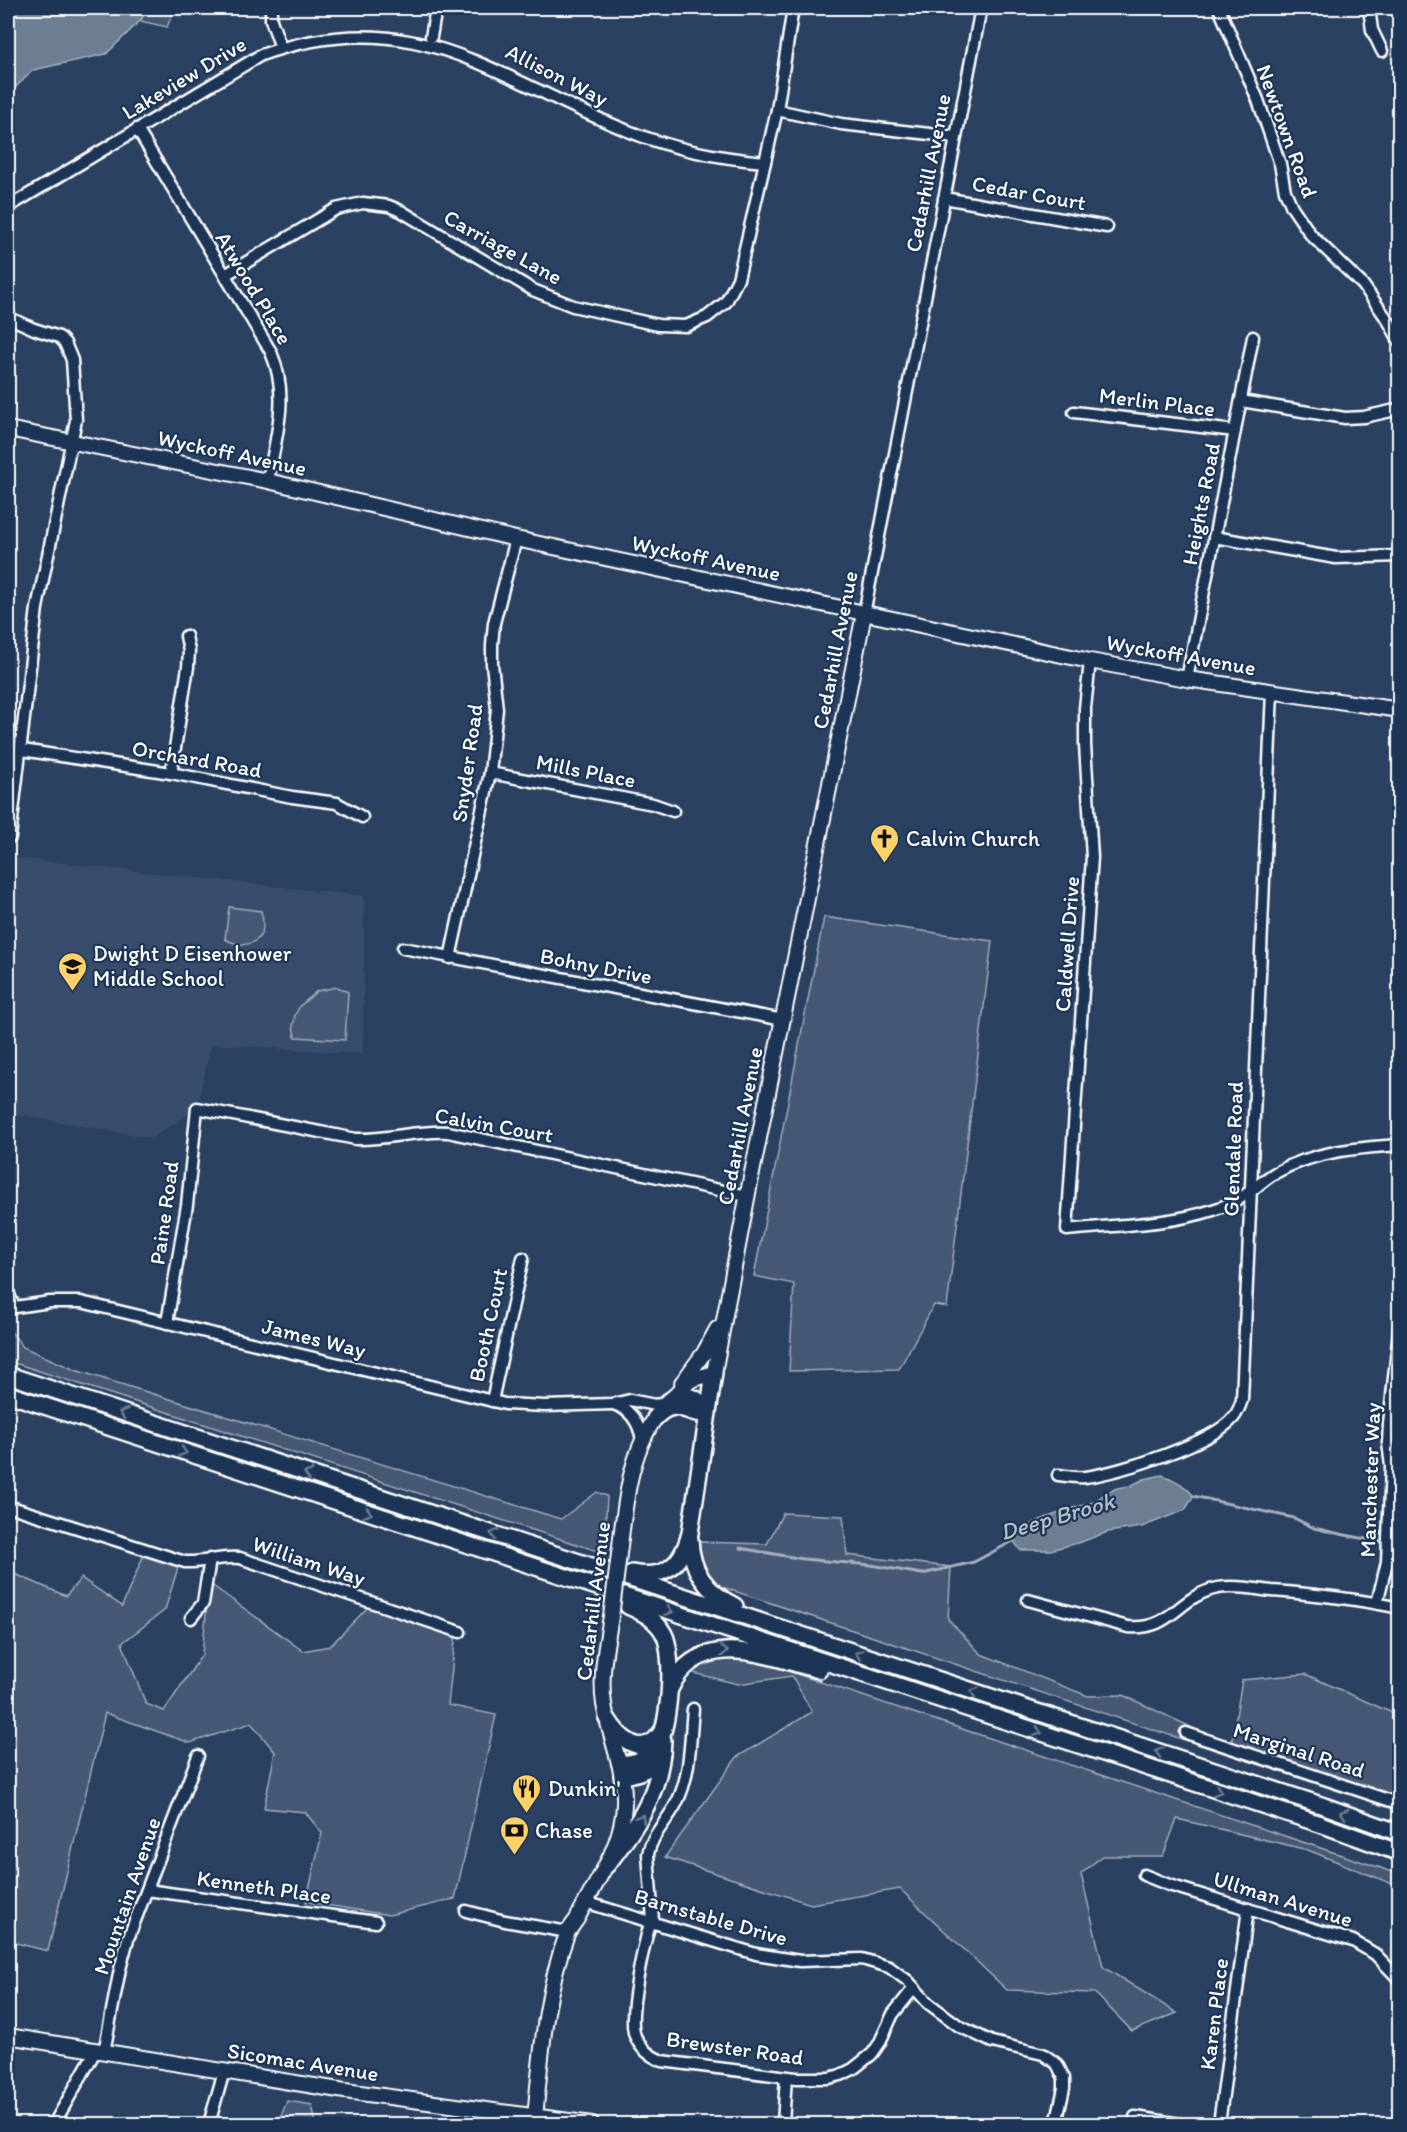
<svg xmlns="http://www.w3.org/2000/svg" width="1407" height="2132" font-family="Itim,sans-serif">
  <style>
    .built { fill: #394e6c }
    .green { fill: #465975; stroke: #a2acba; stroke-width: 1.5 }
    .water { fill: #6d7d92; stroke: #a7b1be; stroke-width: 1.5 }
    .lines { fill: none; stroke-linecap: round; stroke-linejoin: round }
    .stream { stroke: #a7b1be; stroke-width: 3 }
    .minor-casing { stroke: #fff; stroke-width: 15 }
    .major-casing { stroke: #fff; stroke-width: 18 }
    .highway-casing { stroke: #fff; stroke-width: 20 }
    .minor { stroke: #1d3557; stroke-width: 10 }
    .major { stroke: #1d3557; stroke-width: 14 }
    .highway { stroke: #1d3557; stroke-width: 15 }
    .major-bridge-casing { stroke: #fff; stroke-width: 18; stroke-linecap: butt }
    .major-bridge { stroke: #1d3557; stroke-width: 14 }
    .oneway { stroke: #6c7c92 }
    .labels { text-anchor: middle; dominant-baseline: central; stroke-width: 4.5; stroke-linejoin: round; paint-order: stroke }
    .street-label { font-size: 22px; fill: #fff; stroke: #1d3557 }
    .poi-label { font-size: 22px; fill: #fff; stroke: #1d3557; text-anchor: start }
    .water-label { font-size: 24px; font-style: italic; fill: #b6bec8; stroke: #1d3557 }
  </style>
  <rect width="100%" height="100%" fill="#2a4161"/>
  <filter id="ink" filterUnits="userSpaceOnUse"><feTurbulence type="fractalNoise" baseFrequency=".0167" numOctaves="2"/><feDisplacementMap in="SourceGraphic" scale="12" xChannelSelector="R" yChannelSelector="G"/><feConvolveMatrix kernelMatrix="1 2 1 2 8 2 1 2 1" color-interpolation-filters="sRGB"/></filter>
  <g filter="url(#ink)">
    <!-- built -->
    <path class="built" d="M 17,858 L 364,896 L 363,1054 L 211,1044 L 197,1108 L 152,1138 L 8,1113 L 8,863 Z"/>
    <!-- green -->
    <g class="green">
      <path d="M 148,8 L 175,8 L 167,27 L 140,21 Z"/>
      <path d="M 229,907 L 261,911 C 270,940 249,952 225,939 Z"/>
      <path d="M 824,917 L 992,941 L 947,1307 L 934,1305 L 899,1369 L 789,1371 L 794,1284 L 754,1276 Z"/>
      <path d="M 337,987 L 348,992 L 345,1040 L 295,1037 L 293,1026 L 295,1015 L 300,1006 L 317,991 Z"/>
      <path d="M 8,1328 L 23,1347 L 75,1370 L 561,1519 L 597,1492 L 607,1496 L 604,1553 L 8,1361 Z"/>
      <path d="M 783,1513 L 843,1516 L 847,1555 L 951,1567 L 948,1619 L 981,1654 L 1088,1696 L 1123,1695 L 1231,1746 L 1242,1680 L 1305,1674 L 1399,1716 L 1399,1811 L 707,1582 L 699,1542 L 767,1544 Z"/>
      <path d="M 146,1550 L 180,1561 L 165,1610 L 122,1643 L 146,1704 L 164,1711 L 202,1655 L 209,1583 L 303,1651 L 330,1646 L 371,1604 L 456,1631 L 448,1705 L 496,1715 L 455,1899 L 389,1915 L 306,1902 L 322,1833 L 305,1812 L 264,1808 L 275,1752 L 251,1723 L 190,1743 L 105,1713 L 48,1951 L 8,1941 L 8,1571 L 66,1596 L 81,1578 L 122,1606 Z"/>
      <path d="M 718,1648 L 1399,1874 L 1400,1887 L 1308,1850 L 1177,1819 L 1163,1856 L 1102,1856 L 1081,1874 L 1103,1967 L 1177,2013 L 1132,2031 L 1095,1993 L 1007,1990 L 900,1889 L 811,1904 L 665,1857 L 737,1757 L 812,1712 L 792,1676 L 738,1684 L 681,1670 Z"/>
      <path d="M 287,2101 L 312,2105 L 316,2124 L 278,2124 Z"/>
    </g>
    <!-- water -->
    <g class="water">
      <path d="M 8,8 L 148,8 L 140,21 L 106,54 L 33,70 L 8,95 Z"/>
      <path d="M 1162,1475 C 1174,1479 1186,1486 1194,1496 L 1185,1510 L 1142,1527 L 1108,1532 L 1078,1543 L 1050,1550 L 1020,1550 L 1013,1540 L 1021,1529 L 1040,1520 L 1073,1508 L 1094,1502 L 1106,1493 L 1117,1488 L 1130,1486 L 1144,1479 Z"/>
    </g>
    <g class="lines">
      <!-- stream -->
      <g class="stream">
        <path d="M 1193,1496 L 1294,1518 L 1314,1528 L 1340,1534 L 1381,1542"/>
        <path d="M 1395,1545 L 1400,1546"/>
        <path d="M 740,1548 L 803,1559 L 871,1565 L 922,1574 L 974,1562 L 1015,1540"/>
      </g>
      <defs>
        <g id="minor">
          <path d="M 271,8 L 271,20 L 280,45"/>
          <path d="M 1219,8 L 1258,100 L 1280,164 L 1285,191 L 1292,207 L 1311,235 L 1363,285 L 1389,322 L 1400,342"/>
          <path d="M 1369,8 L 1372,30 L 1382,51"/>
          <path d="M 431,37 L 436,8"/>
          <path d="M 777,110 L 841,124 L 956,137"/>
          <path d="M 137,129 L 271,352 C 290,397 276,435 268,481"/>
          <path d="M 944,198 L 1107,227"/>
          <path d="M 8,207 L 261,55 C 414,0 494,78 628,131 C 672,149 718,158 765,162"/>
          <path d="M 225,275 L 336,209 L 363,203 L 389,206 L 401,211 L 533,290 L 573,306 L 658,325 L 686,326 L 707,317 L 726,302 L 738,279 L 777,110 L 793,8"/>
          <path d="M 1241,401 L 1345,418 L 1364,417 L 1400,409"/>
          <path d="M 1074,412 L 1235,431"/>
          <path d="M 1214,537 L 1336,558 L 1400,556"/>
          <path d="M 864,614 L 981,8"/>
          <path d="M 1090,661 L 1085,708 L 1085,745 L 1092,857 L 1067,1230 C 1115,1225 1167,1225 1213,1210 C 1222,1207 1234,1203 1242,1197 C 1254,1190 1263,1180 1275,1173 C 1315,1151 1355,1148 1400,1145"/>
          <path d="M 1187,679 L 1253,337"/>
          <path d="M 22,750 L 171,773 L 292,797 L 337,803 L 362,817"/>
          <path d="M 171,773 L 188,667 L 189,651 L 186,636"/>
          <path d="M 490,773 L 653,804 L 673,811"/>
          <path d="M 10,837 L 37,608 L 76,420 L 72,360 L 65,343 L 59,337 L 34,329 L 12,319"/>
          <path d="M 403,948 L 783,1020"/>
          <path d="M 450,958 L 490,773 L 497,709 L 492,664 L 492,645 L 494,623 L 516,539"/>
          <path d="M 8,1292 L 14,1307"/>
          <path d="M 8,1308 L 50,1302 L 81,1302 L 505,1404 L 545,1406 L 613,1404 L 630,1400 L 655,1405 L 666,1403"/>
          <path d="M 167,1323 L 187,1205 L 197,1108 L 356,1139 C 387,1140 417,1130 448,1132 L 747,1196"/>
          <path d="M 492,1401 L 523,1258"/>
          <path d="M 613,1404 C 631,1409 639,1423 642,1440"/>
          <path d="M 1058,1475 C 1067,1476 1076,1478 1085,1477 C 1119,1473 1213,1443 1234,1417 C 1238,1412 1240,1406 1242,1400 L 1272,691"/>
          <path d="M 8,1506 L 185,1562 C 204,1563 221,1556 240,1558 L 460,1632"/>
          <path d="M 1028,1600 L 1128,1627 C 1173,1631 1177,1596 1218,1588 C 1235,1585 1254,1589 1272,1591 C 1315,1594 1357,1599 1400,1608"/>
          <path d="M 1377,1603 L 1387,1562 L 1391,1466 L 1388,1443 L 1389,1424 L 1400,1321"/>
          <path d="M 191,1618 L 203,1603 L 210,1559"/>
          <path d="M 1186,1733 L 1400,1804"/>
          <path d="M 1144,1875 L 1169,1885 L 1353,1941 L 1375,1954 L 1400,1980"/>
          <path d="M 147,1890 L 376,1922"/>
          <path d="M 585,1902 L 756,1954 L 800,1961 L 862,1959 L 889,1967 L 908,1981 L 928,2003 L 959,2026 L 992,2042 L 1043,2054 L 1057,2064 L 1064,2078 L 1064,2088 L 1056,2124"/>
          <path d="M 466,1911 L 505,1921 L 568,1932"/>
          <path d="M 651,1920 C 644,1944 627,2016 635,2036 C 640,2049 650,2056 662,2061 L 796,2078 L 829,2078 L 841,2075 L 853,2069 L 872,2054 L 879,2044 L 893,2014 L 914,1988"/>
          <path d="M 653,1921 L 648,1854 C 652,1833 668,1821 677,1802 C 691,1774 690,1739 693,1709"/>
          <path d="M 104,2052 L 120,1969 L 128,1939 L 198,1756"/>
          <path d="M 1135,2117 L 1181,2124"/>
          <path d="M 54,2124 L 96,2050"/>
          <path d="M 209,2124 L 224,2071"/>
          <path d="M 783,2124 L 786,2077"/>
          <path d="M 1219,2124 L 1248,1909"/>
        </g>
        <g id="major">
          <path d="M 8,429 L 268,481 L 516,539 L 1090,661 L 1187,679 L 1400,710"/>
          <path d="M 682,1383 L 704,1353 L 717,1329"/>
          <path d="M 669,1401 L 691,1380 L 714,1373 L 749,1188 L 864,614"/>
          <path d="M 618,1562 C 625,1510 627,1453 661,1410"/>
          <path d="M 8,2036 L 345,2091 L 592,2124"/>
          <path d="M 535,2118 C 541,2056 545,1993 567,1934 C 570,1927 576,1922 579,1915 C 595,1883 618,1852 623,1815 C 629,1776 610,1742 604,1704 C 599,1673 608,1639 612,1609"/>
        </g>
        <g id="highway">
          <path d="M 8,1375 L 1324,1806 L 1400,1833"/>
          <path d="M 8,1394 L 1323,1825 L 1400,1853"/>
          <path d="M 666,1403 C 682,1391 701,1395 707,1414"/>
          <path d="M 655,1418 C 677,1395 685,1416 707,1414"/>
          <path d="M 690,1539 C 691,1571 706,1592 735,1606"/>
          <path d="M 632,1573 C 666,1580 682,1564 690,1533 L 714,1373"/>
          <path d="M 670,1689 C 699,1626 768,1657 819,1670"/>
          <path d="M 607,1718 C 620,1739 643,1761 662,1731"/>
          <path d="M 620,1764 C 632,1763 646,1761 654,1751 C 670,1732 675,1655 664,1634 C 656,1619 642,1612 628,1606"/>
          <path d="M 622,1776 C 638,1774 655,1769 662,1753"/>
          <path d="M 607,1865 C 638,1824 661,1793 663,1740"/>
        </g>
      </defs>
      <!-- minor casing -->
      <use href="#minor" class="minor-casing"/>
      <!-- major casing -->
      <use href="#major" class="major-casing"/>
      <!-- highway casing -->
      <use href="#highway" class="highway-casing"/>
      <!-- minor -->
      <use href="#minor" class="minor"/>
      <!-- major -->
      <use href="#major" class="major"/>
      <!-- highway -->
      <use href="#highway" class="highway"/>
      <defs>
        <path id="major-bridge" d="M 612,1609 L 618,1562"/>
      </defs>
      <!-- major-bridge casing -->
      <use href="#major-bridge" class="major-bridge-casing"/>
      <!-- major-bridge -->
      <use href="#major-bridge" class="major-bridge"/>
    </g>
    <!-- one-way arrows -->
    <defs><path id="oneway-chevron" d="M-2-3.5L2.5 0L-2 3.5" fill="none" stroke-width="1.6" stroke-linecap="round" stroke-linejoin="round" transform="scale(1.5)"/></defs>
    <g class="oneway">
      <use href="#oneway-chevron" transform="translate(123 1413) rotate(-162)"/>
      <use href="#oneway-chevron" transform="translate(183 1452) rotate(18)"/>
      <use href="#oneway-chevron" transform="translate(308 1474) rotate(-162)"/>
      <use href="#oneway-chevron" transform="translate(368 1513) rotate(18)"/>
      <use href="#oneway-chevron" transform="translate(494 1534) rotate(-162)"/>
      <use href="#oneway-chevron" transform="translate(669 1611) rotate(18)"/>
      <use href="#oneway-chevron" transform="translate(724 1651) rotate(-2)"/>
      <use href="#oneway-chevron" transform="translate(859 1654) rotate(-162)"/>
      <use href="#oneway-chevron" transform="translate(974 1692) rotate(-162)"/>
      <use href="#oneway-chevron" transform="translate(1038 1732) rotate(18)"/>
      <use href="#oneway-chevron" transform="translate(1159 1752) rotate(-162)"/>
      <use href="#oneway-chevron" transform="translate(1218 1791) rotate(18)"/>
      <use href="#oneway-chevron" transform="translate(1344 1813) rotate(-161)"/>
      <use href="#oneway-chevron" transform="translate(641 1818) rotate(-60)"/>
    </g>
  </g>
  <!-- icons -->
  <defs>
    <symbol id="church-pin" viewBox="-11 -11 22 30"><path d="M0 17L-7.5 6A9.5 9.5 0 1 1 7.5 6Z" fill="#ffd166" stroke="#1d3557"/><path d="M-1.2-6h2.4v3.5h3.3v2.4h-3.3V6h-2.4V-.1h-3.3v-2.4h3.3Z" fill="#111"/></symbol>
    <symbol id="school-pin" viewBox="-11 -11 22 30"><path d="M0 17L-7.5 6A9.5 9.5 0 1 1 7.5 6Z" fill="#ffd166" stroke="#1d3557"/><path d="M0-5L7-2L0 1L-7-2ZM-4 1L0 2.5L4 1V4Q0 6-4 4Z" fill="#111"/></symbol>
    <symbol id="restaurant-pin" viewBox="-11 -11 22 30"><path d="M0 17L-7.5 6A9.5 9.5 0 1 1 7.5 6Z" fill="#ffd166" stroke="#1d3557"/><path d="M-5-6h1v4h1v-4h1v4h1v-4h1v5L-1.5 .5V6h-2V.5L-5-1ZM5-6V6H3V1.5H1.5Q1.5-4 5-6Z" fill="#111"/></symbol>
    <symbol id="bank-pin" viewBox="-11 -11 22 30"><path d="M0 17L-7.5 6A9.5 9.5 0 1 1 7.5 6Z" fill="#ffd166" stroke="#1d3557"/><path d="M-6-4H6V4H-6ZM0-2.3a2.3 2.3 0 1 0 0 4.6a2.3 2.3 0 1 0 0-4.6Z" fill="#111"/></symbol>
  </defs>
  <g fill-rule="evenodd">
    <use href="#church-pin" x="868" y="822" width="33" height="45"/>
    <use href="#school-pin" x="56" y="950" width="33" height="45"/>
    <use href="#restaurant-pin" x="510" y="1772" width="33" height="45"/>
    <use href="#bank-pin" x="498" y="1814" width="33" height="45"/>
  </g>
  <g class="labels">
    <!-- street labels -->
    <g class="street-label">
      <text transform="translate(557 75) rotate(27)">Allison Way</text>
      <text transform="translate(184 78) rotate(-31)">Lakeview Drive</text>
      <text transform="translate(1287 131) rotate(70)">Newtown Road</text>
      <text transform="translate(928 173) rotate(-79)">Cedarhill Avenue</text>
      <text transform="translate(1029 193) rotate(10)">Cedar Court</text>
      <text transform="translate(503 247) rotate(29)">Carriage Lane</text>
      <text transform="translate(254 288) rotate(59)">Atwood Place</text>
      <text transform="translate(1157 402) rotate(7)">Merlin Place</text>
      <text transform="translate(232 453) rotate(12)">Wyckoff Avenue</text>
      <text transform="translate(1201 504) rotate(-79)">Heights Road</text>
      <text transform="translate(706 558) rotate(12)">Wyckoff Avenue</text>
      <text transform="translate(835 650) rotate(-79)">Cedarhill Avenue</text>
      <text transform="translate(1181 655) rotate(10)">Wyckoff Avenue</text>
      <text transform="translate(197 759) rotate(10)">Orchard Road</text>
      <text transform="translate(467 763) rotate(-82)">Snyder Road</text>
      <text transform="translate(586 771) rotate(11)">Mills Place</text>
      <text transform="translate(1067 944) rotate(-86)">Caldwell Drive</text>
      <text transform="translate(596 966) rotate(11)">Bohny Drive</text>
      <text transform="translate(494 1125) rotate(10)">Calvin Court</text>
      <text transform="translate(740 1126) rotate(-79)">Cedarhill Avenue</text>
      <text transform="translate(1233 1149) rotate(-88)">Glendale Road</text>
      <text transform="translate(164 1213) rotate(-82)">Paine Road</text>
      <text transform="translate(488 1325) rotate(-78)">Booth Court</text>
      <text transform="translate(314 1338) rotate(14)">James Way</text>
      <text transform="translate(1370 1480) rotate(-88)">Manchester Way</text>
      <text transform="translate(309 1561) rotate(18)">William Way</text>
      <text transform="translate(593 1601) rotate(-83)">Cedarhill Avenue</text>
      <text transform="translate(1299 1750) rotate(18)">Marginal Road</text>
      <text transform="translate(264 1887) rotate(8)">Kenneth Place</text>
      <text transform="translate(127 1896) rotate(-71)">Mountain Avenue</text>
      <text transform="translate(1283 1899) rotate(17)">Ullman Avenue</text>
      <text transform="translate(711 1917) rotate(16)">Barnstable Drive</text>
      <text transform="translate(1214 2014) rotate(-83)">Karen Place</text>
      <text transform="translate(735 2048) rotate(8)">Brewster Road</text>
      <text transform="translate(303 2062) rotate(9)">Sicomac Avenue</text>
    </g>
    <!-- poi labels -->
    <g class="poi-label">
      <text x="906" y="838">Calvin Church</text>
      <text x="93" y="953">Dwight D Eisenhower<tspan x="93" dy="25">Middle School</tspan></text>
      <text x="548" y="1788">Dunkin'</text>
      <text x="535" y="1830">Chase</text>
    </g>
    <!-- water labels -->
    <g class="water-label">
      <text transform="translate(1057 1516) rotate(-16)">Deep Brook</text>
    </g>
  </g>
  <!-- margin -->
  <rect width="1407" height="2132" fill="none" stroke="#1d3557" stroke-width="30"/>
  <rect x="15" y="15" width="1377" height="2102" fill="none" stroke="#fff" stroke-width="2" filter="url(#ink)"/>
</svg>
